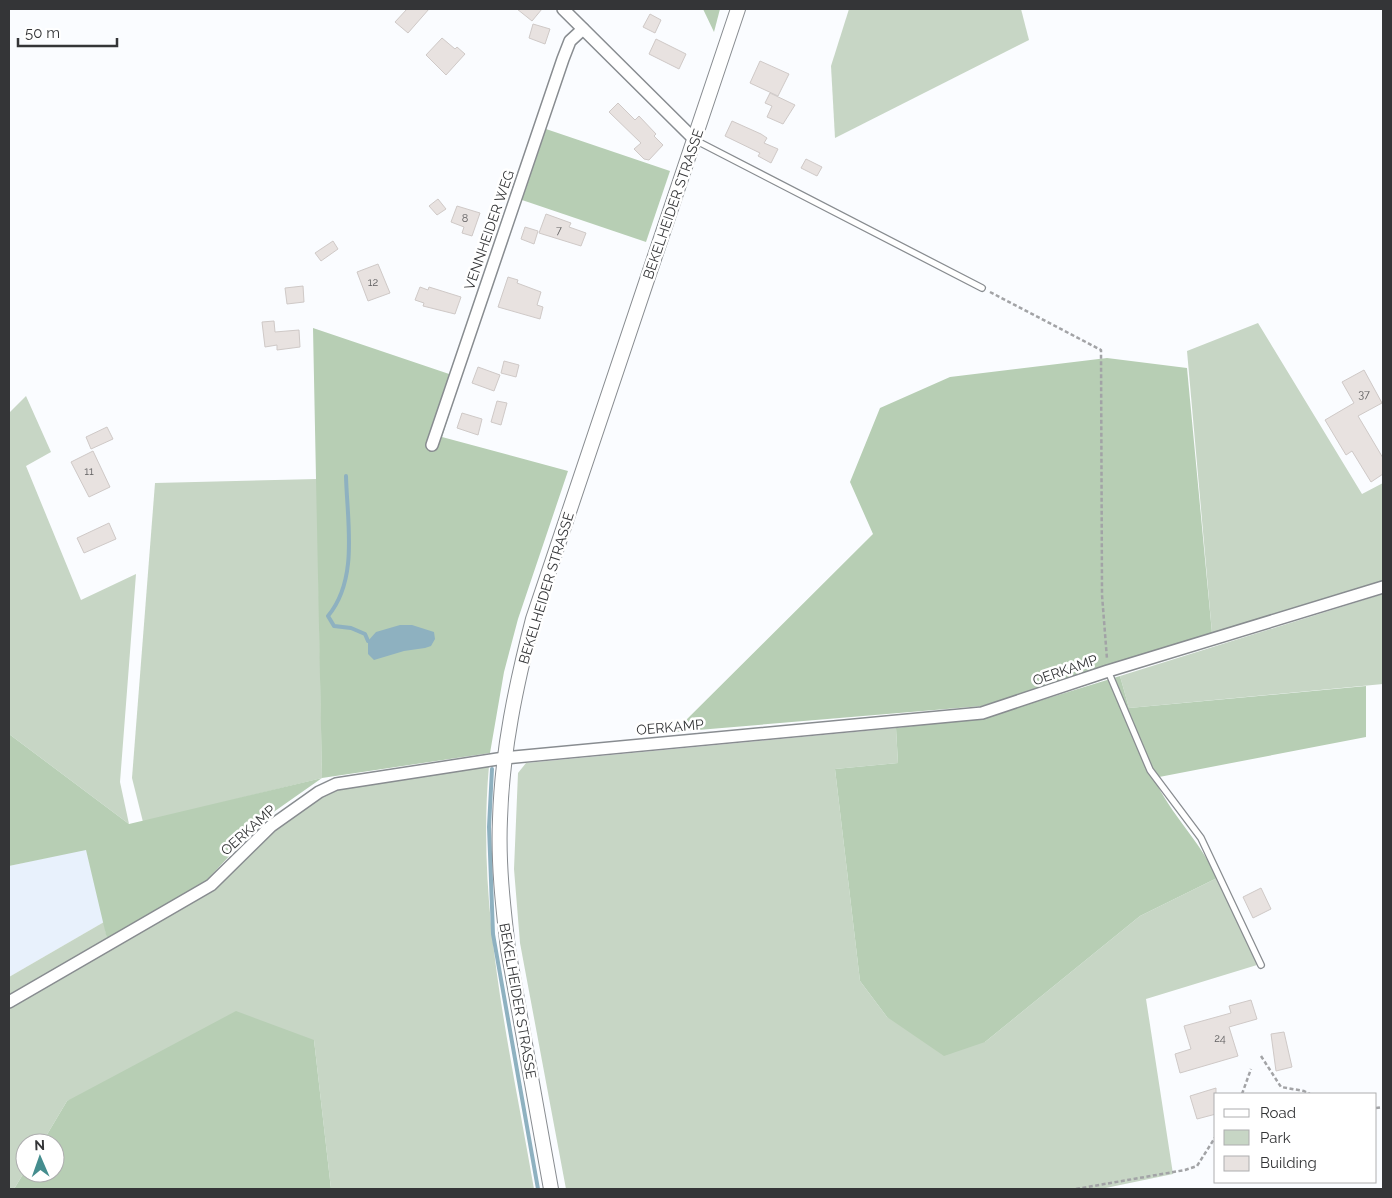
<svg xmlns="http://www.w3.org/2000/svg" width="1392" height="1198" font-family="Raleway,sans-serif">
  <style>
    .built { fill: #e8f1fc }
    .green { fill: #c7d6c5 }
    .forest { fill: #b7ceb4 }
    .water { fill: #8eb1c0 }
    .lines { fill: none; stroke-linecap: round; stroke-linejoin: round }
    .stream { stroke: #8eb1c0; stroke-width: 4 }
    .building { fill: #e8e2e0; stroke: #cfc9c7 }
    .service-casing { stroke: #888c90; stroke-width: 8 }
    .minor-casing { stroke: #888c90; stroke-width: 14 }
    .tertiary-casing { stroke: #888c90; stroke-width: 16 }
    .path { stroke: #a2a3a6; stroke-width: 2.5; stroke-dasharray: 4 2.5; stroke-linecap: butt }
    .service { stroke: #fff; stroke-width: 5.5 }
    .minor { stroke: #fff; stroke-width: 11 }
    .tertiary { stroke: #fff; stroke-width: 14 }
    .labels { text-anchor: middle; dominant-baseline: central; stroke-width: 5; stroke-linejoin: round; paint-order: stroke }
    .number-label { font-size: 11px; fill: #616061 }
    .street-label { font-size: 14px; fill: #343537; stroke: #fff }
  </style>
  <rect width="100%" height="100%" fill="#fafcff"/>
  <!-- built -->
  <path class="built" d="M 86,849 L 104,922 L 9,977 L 9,866 Z"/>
  <!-- green -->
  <g class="green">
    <path d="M 849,9 L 1021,9 L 1029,40 L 835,138 L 831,66 Z"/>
    <path d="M 1258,323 L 1362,494 L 1383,483 L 1383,581 L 1212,633 L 1187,351 Z"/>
    <path d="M 26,396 L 51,452 L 26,466 L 81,600 L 136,574 L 120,782 L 129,824 L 9,734 L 9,413 Z"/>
    <path d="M 317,479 L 322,778 L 143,822 L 132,778 L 155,483 Z"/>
    <path d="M 1383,594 L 1383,684 L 1129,708 L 1120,676 Z"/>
    <path d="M 896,728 L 898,763 L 835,769 L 860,981 L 887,1017 L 985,1042 L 1140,916 L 1217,878 L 1257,965 L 1146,999 L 1173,1174 L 1101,1189 L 566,1189 L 520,943 L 514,869 L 518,773 L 526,763 Z"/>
    <path d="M 489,766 C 476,909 510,1049 534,1189 L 331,1189 L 314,1040 L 67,1101 L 42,1143 L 25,1143 L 25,1171 L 14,1189 L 9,1189 L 9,1009 L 215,889 L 273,831 L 321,796 L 337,789 Z"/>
    <path d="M 104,922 L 107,939 L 9,996 L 9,977 Z"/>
  </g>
  <!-- forest -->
  <g class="forest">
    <path d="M 703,9 L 720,9 L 714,32 Z"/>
    <path d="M 546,129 L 670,171 L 646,242 L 522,200 Z"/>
    <path d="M 313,328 L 461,378 L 442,437 L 568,471 L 518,619 L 504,672 L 490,753 L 322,778 L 265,818 L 205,882 L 107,939 L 86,850 L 9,866 L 9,734 L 129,824 L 322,778 Z"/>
    <path d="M 1107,358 L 1187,368 L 1212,633 L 982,706 L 674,732 L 873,534 L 850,482 L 880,408 L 950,377 Z"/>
    <path d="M 1120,676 L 1129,708 L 1366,686 L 1366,737 L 1154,778 C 1170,814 1201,842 1217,878 L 1140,916 L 985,1042 L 944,1056 L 887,1017 L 860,981 L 835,769 L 898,763 L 896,728 L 983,718 Z"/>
    <path d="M 236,1011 L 314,1040 L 331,1189 L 14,1189 L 25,1171 L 25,1173 L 55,1173 L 55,1143 L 42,1143 L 67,1101 Z"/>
  </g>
  <!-- water -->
  <path class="water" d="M 400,625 L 412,625 L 434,632 L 435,639 L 431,646 L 425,648 L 404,651 L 374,660 L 368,654 L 368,641 L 376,632 Z"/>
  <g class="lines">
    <!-- stream -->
    <g class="stream">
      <path d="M 346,476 C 347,521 359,579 328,616 L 334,626 L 351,628 L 365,634 L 368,641"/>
      <path d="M 492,769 L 489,827 L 493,934 L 538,1189"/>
    </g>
  </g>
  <!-- building -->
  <g class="building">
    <path d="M 407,9 L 429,9 L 408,33 L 395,22 Z"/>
    <path d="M 517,9 L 542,9 L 532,21 Z"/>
    <path d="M 650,14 L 661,20 L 655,33 L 643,27 Z"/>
    <path d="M 533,24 L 550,29 L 545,44 L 529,38 Z"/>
    <path d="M 442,38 L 455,49 L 457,47 L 465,54 L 446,75 L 426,55 Z"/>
    <path d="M 656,39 L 686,54 L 679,69 L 649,54 Z"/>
    <path d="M 760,61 L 789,74 L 778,96 L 750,83 Z"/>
    <path d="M 770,93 L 795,105 L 783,124 L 767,117 L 772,106 L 765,103 Z"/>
    <path d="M 618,103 L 635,120 L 639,116 L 656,134 L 654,136 L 663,145 L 649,160 L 644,159 L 634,149 L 641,143 L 609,112 Z"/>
    <path d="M 732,121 L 761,134 L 767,138 L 764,143 L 778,149 L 771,163 L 758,156 L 760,153 L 725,136 Z"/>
    <path d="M 806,159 L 822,167 L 817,176 L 801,168 Z"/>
    <path d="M 438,199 L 446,209 L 437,215 L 429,206 Z"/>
    <path d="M 457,206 L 480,213 L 472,236 L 462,233 L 464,227 L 451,222 Z"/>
    <path d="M 546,214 L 571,223 L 569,227 L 586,233 L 581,246 L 539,233 Z"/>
    <path d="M 525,227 L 538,231 L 534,244 L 521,239 Z"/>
    <path d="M 333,241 L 338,249 L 321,261 L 315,253 Z"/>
    <path d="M 378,264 L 390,293 L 368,301 L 357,272 Z"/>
    <path d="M 508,277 L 518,280 L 517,283 L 541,292 L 537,305 L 543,307 L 540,319 L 498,307 Z"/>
    <path d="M 303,286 L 304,302 L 287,304 L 285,288 Z"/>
    <path d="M 420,287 L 428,290 L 429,287 L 461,297 L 455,314 L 423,306 L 424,303 L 415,300 Z"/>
    <path d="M 274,321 L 275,332 L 299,330 L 300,347 L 277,350 L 277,345 L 265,347 L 262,322 Z"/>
    <path d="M 504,361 L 519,365 L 516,377 L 501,373 Z"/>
    <path d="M 478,367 L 500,375 L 494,391 L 472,383 Z"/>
    <path d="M 1364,370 L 1382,403 L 1358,416 L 1383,458 L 1383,474 L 1371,482 L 1352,451 L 1346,455 L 1325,420 L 1354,403 L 1342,382 Z"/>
    <path d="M 497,401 L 507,403 L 501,425 L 491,422 Z"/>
    <path d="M 462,413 L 482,419 L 478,435 L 457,428 Z"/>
    <path d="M 107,427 L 113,439 L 91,449 L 86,437 Z"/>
    <path d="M 93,451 L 110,487 L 89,497 L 71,462 Z"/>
    <path d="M 109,523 L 116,539 L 84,553 L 77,538 Z"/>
    <path d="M 1261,888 L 1271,909 L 1253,918 L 1243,897 Z"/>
    <path d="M 1251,1000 L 1257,1019 L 1229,1027 L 1238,1056 L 1180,1073 L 1175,1054 L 1191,1049 L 1184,1026 L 1231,1013 L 1229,1006 Z"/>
    <path d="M 1284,1032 L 1292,1067 L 1276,1071 L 1271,1034 Z"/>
    <path d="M 1216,1088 L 1216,1114 L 1197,1119 L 1190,1096 Z"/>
  </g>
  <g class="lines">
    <defs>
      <g id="service">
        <path d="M 695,140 L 982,288"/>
        <path d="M 1108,671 L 1150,770 L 1201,838 L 1261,965"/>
      </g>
      <g id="minor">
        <path d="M 563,9 L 695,140"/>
        <path d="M 432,445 L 563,59 L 570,41 L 583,29"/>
        <path d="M 9,1002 L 211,885 L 271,826 L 319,792 L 336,784 L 504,758 L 982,713 L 1108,671 L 1383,587"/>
      </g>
      <path id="tertiary" d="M 551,1189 L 508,949 C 503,906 498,863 500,819 C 502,751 516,685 533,619 L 738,9"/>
    </defs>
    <!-- service casing -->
    <use href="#service" class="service-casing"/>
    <!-- minor casing -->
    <use href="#minor" class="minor-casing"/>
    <!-- tertiary casing -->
    <use href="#tertiary" class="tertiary-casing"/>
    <!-- path -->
    <g class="path">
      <path d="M 990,292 L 1101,350 L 1102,595 L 1107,659"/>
      <path d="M 1261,1056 L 1281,1087 L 1304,1091 L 1310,1094"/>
      <path d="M 1242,1094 L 1251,1069"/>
      <path d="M 1376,1108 L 1383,1107"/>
      <path d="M 1076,1189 L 1185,1170 L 1197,1166 L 1216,1136"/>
    </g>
    <!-- service -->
    <use href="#service" class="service"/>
    <!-- minor -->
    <use href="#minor" class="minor"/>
    <!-- tertiary -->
    <use href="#tertiary" class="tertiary"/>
  </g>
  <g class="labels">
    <!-- number labels -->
    <g class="number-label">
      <text x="465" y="218">8</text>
      <text x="559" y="230">7</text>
      <text x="373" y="282">12</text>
      <text x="1364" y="394">37</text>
      <text x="89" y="471">11</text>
      <text x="1220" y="1038">24</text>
    </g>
    <!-- street labels -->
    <g class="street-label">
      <text transform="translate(673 204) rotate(-71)">BEKELHEIDER STRASSE</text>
      <text transform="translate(489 230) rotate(-71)">VENNHEIDER WEG</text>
      <text transform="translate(546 588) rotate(-73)">BEKELHEIDER STRASSE</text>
      <text transform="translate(1065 670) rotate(-19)">OERKAMP</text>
      <text transform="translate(670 727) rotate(-5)">OERKAMP</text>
      <text transform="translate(248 830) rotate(-42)">OERKAMP</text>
      <text transform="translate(518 1001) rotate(80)">BEKELHEIDER STRASSE</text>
    </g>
  </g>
  <!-- border -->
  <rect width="1392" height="1198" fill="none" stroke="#343537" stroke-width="20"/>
  <!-- legend -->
  <rect x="1214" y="1093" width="162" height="90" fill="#ffffff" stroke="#aeaeaf"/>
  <rect x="1224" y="1109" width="25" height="8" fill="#ffffff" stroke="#aeaeaf"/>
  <text x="1260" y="1118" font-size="15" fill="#343537">Road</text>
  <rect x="1224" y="1130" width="25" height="15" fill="#c7d6c5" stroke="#aeaeaf"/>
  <text x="1260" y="1143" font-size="15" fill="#343537">Park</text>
  <rect x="1224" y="1156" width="25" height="15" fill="#e8e2e0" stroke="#aeaeaf"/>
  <text x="1260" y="1168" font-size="15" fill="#343537">Building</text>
  <!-- north arrow -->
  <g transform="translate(40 1158) rotate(358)"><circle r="24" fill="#ffffff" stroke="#aeaeaf"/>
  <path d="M0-4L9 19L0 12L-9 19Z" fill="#458d8e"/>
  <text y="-8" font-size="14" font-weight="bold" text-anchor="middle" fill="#343537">N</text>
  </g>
  <!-- scale -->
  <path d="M18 38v8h99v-8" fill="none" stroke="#343537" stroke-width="2.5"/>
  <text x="25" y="38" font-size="15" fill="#343537" stroke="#ffffff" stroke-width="4" paint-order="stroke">50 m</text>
</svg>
